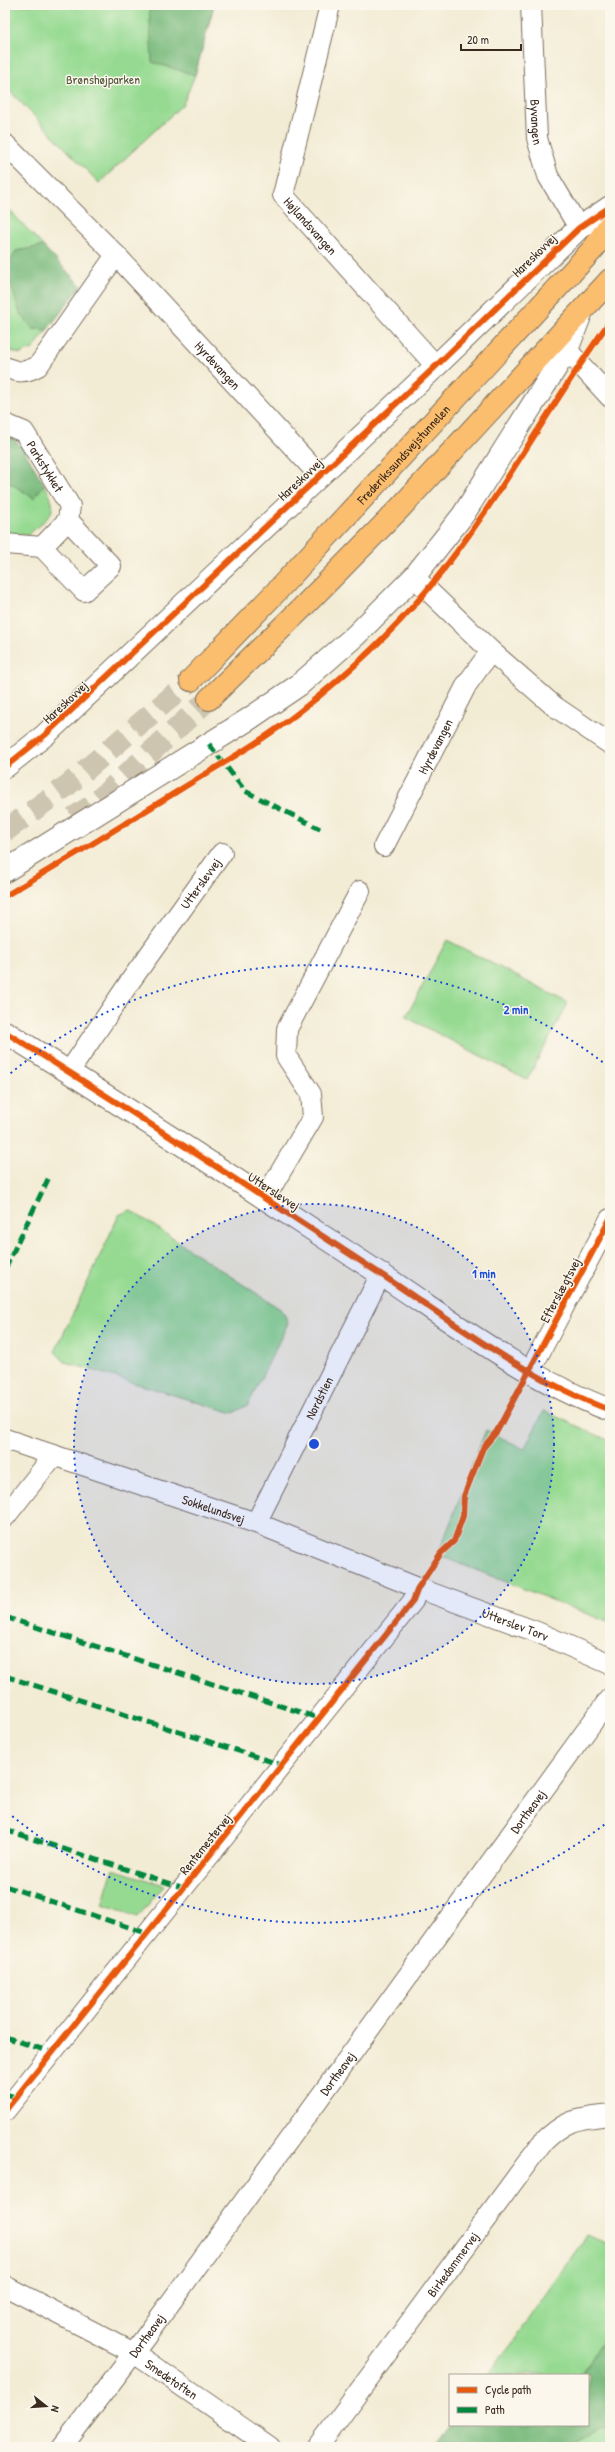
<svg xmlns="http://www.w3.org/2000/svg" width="615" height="2452" font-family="'Patrick Hand',sans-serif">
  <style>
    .green { fill: #96da92; stroke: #688258 }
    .forest { fill: #78ba7c; stroke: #5a724d }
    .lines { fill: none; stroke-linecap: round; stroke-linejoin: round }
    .primary-tunnel { stroke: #cec5b0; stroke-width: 22; stroke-dasharray: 22 11; stroke-linecap: butt }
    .minor-casing { stroke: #7b6e5e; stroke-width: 22 }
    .tertiary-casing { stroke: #7b6e5e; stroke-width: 24 }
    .primary-casing { stroke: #7b6e5e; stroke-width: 24 }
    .minor { stroke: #fff; stroke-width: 20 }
    .tertiary { stroke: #fff; stroke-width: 22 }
    .primary { stroke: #fbbd6e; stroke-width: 22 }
    .quiet { stroke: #00873e; stroke-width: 5; stroke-dasharray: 10 5; stroke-linecap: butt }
    .cycleway-casing { stroke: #fbf7ec; stroke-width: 8 }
    .cycleway { stroke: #e8590c; stroke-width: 6 }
    .ring { fill: none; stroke: #1d4ed8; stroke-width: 2; stroke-dasharray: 2 4 }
    .labels { text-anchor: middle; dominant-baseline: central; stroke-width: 3; stroke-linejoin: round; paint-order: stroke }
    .park-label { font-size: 13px; fill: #52563b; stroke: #fbf7ec }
    .street-label { font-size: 13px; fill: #3b2a1e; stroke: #fbf7ec }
    .centre { fill: #1d4ed8; stroke: #fbf7ec; stroke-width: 2 }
    .ring-label { font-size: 12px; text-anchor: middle; font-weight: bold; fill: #1d4ed8; stroke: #fbf7ec; stroke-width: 3; stroke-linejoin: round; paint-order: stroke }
  </style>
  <rect width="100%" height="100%" fill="#fbf7ec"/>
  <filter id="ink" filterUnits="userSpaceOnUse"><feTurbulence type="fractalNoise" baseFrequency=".025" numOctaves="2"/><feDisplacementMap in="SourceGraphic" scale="8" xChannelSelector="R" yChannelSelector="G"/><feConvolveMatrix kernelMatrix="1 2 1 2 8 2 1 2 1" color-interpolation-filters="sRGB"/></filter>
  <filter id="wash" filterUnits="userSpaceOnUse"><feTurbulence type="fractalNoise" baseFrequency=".012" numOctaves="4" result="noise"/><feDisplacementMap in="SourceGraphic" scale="16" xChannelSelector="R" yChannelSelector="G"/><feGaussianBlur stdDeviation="0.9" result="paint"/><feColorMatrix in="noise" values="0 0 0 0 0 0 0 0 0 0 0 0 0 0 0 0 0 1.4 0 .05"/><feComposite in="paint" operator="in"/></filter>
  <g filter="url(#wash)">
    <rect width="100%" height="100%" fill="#f3ecd5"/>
    <!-- green -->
    <g class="green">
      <path d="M 5,5 L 214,5 L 195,75 L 183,104 L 99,183 L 5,86 Z"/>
      <path d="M 5,205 L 43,246 L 16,251 L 33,329 L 47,330 L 33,349 L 20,354 L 5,349 Z"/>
      <path d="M 5,480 L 34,498 L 44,484 C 61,514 50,515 28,535 L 5,535 Z"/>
      <path d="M 447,940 L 568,1003 L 527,1080 L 406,1017 Z"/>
      <path d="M 130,1210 L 283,1311 L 288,1323 L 248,1405 L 233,1413 L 65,1362 L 55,1352 L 119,1215 Z"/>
      <path d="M 544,1411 L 610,1441 L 610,1623 L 438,1555 L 486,1430 L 524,1449 Z"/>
      <path d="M 113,1869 L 164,1885 L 138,1917 L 102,1905 Z"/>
      <path d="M 587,2235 L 610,2245 L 610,2329 L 581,2375 L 489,2375 Z"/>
      <path d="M 602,2427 L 610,2432 L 610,2447 L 563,2447 Z"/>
    </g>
    <!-- forest -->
    <g class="forest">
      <path d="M 149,5 L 214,5 L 195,75 L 152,62 Z"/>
      <path d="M 43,246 L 81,286 L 47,330 L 33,329 L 20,313 L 6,270 L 16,251 Z"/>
      <path d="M 6,433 L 22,447 L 44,484 L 34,498 L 5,480 Z"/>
      <path d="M 610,2329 L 610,2432 L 602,2427 L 563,2447 L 434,2447 L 451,2425 L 588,2425 L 588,2375 L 581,2375 Z"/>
    </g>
  </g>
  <g filter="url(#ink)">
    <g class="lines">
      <!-- primary-tunnel -->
      <g class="primary-tunnel">
        <path d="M 73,818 L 94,804 L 209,699"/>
        <path d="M 5,831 L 68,785 L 191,680"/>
      </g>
      <defs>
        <g id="minor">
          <path id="s1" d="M 330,5 L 283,195 L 436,366"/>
          <path id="s2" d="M 531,5 L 537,138 L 548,176 L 579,228"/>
          <path id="s3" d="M 5,144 L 116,255 L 320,476"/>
          <path d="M 567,350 L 610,397"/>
          <path d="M 5,367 C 18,373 25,373 38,366 L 116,255"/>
          <path id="s4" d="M 5,424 L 24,432 L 70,506 L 68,520 L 42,547 L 5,544"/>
          <path d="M 42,547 L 84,591 L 111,566 L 68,520"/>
          <path d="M 414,577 L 491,651 L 554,706 L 610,744"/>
          <path id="s5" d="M 384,846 L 467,684 L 491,651"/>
          <path id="s6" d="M 69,1072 L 129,983 L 222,853"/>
          <path d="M 265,1198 L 313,1117 L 311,1094 L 286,1056 L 287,1029 L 360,891"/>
          <path d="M 530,1371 L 610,1219"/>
          <path id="s7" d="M 5,1439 L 256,1523 L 418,1588 L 537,1632 L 610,1664"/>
          <path d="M 5,1517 L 54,1455"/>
          <path id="s8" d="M 256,1523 L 381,1274"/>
          <path d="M 5,2111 L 413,1601 L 418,1588"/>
          <path id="s9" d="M 5,2286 L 134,2353 L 270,2447"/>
          <path id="s10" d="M 62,2447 L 144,2339 L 610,1698"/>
          <path id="s11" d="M 318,2447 L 541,2144 C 566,2119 576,2119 610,2115"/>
        </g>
        <g id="tertiary">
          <path d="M 5,767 L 45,735 L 436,366 L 579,228 L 610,207"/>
          <path d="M 5,871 L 249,719 L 299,685 L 356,635 L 414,577 L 463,515 L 567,350 L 582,311"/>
          <path d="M 5,1032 C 131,1110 255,1192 379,1273 C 453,1322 527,1379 610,1410"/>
        </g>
        <g id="primary">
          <path id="s12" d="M 191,680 L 275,593 L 594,248 L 610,224"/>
          <path d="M 209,699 L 301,609 L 400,508 L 610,280"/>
        </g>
      </defs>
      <!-- minor casing -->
      <use href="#minor" class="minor-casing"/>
      <!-- tertiary casing -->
      <use href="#tertiary" class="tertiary-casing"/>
      <!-- primary casing -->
      <use href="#primary" class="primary-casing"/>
      <!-- minor -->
      <use href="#minor" class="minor"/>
      <!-- tertiary -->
      <use href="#tertiary" class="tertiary"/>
      <!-- primary -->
      <use href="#primary" class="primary"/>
      <!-- quiet -->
      <g class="quiet">
        <path d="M 209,744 L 245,791 L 320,829"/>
        <path d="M 5,1269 L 50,1175"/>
        <path d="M 5,1617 L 318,1718"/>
        <path d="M 5,1676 L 282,1765"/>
        <path d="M 5,1830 L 184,1888"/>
        <path d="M 5,1886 L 146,1933"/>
        <path d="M 5,2037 L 51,2052"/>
        <path d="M 5,2094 L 16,2097"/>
      </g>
      <defs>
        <g id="cycleway">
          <path d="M 5,767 L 45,735 L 436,366 L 579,228 L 610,207"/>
          <path d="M 5,896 C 61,863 117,829 173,794 C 214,768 260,743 298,713 C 344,677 390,635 428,589 C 496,506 547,409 610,321"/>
          <path d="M 5,1032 C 131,1110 255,1192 379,1273 C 453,1322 527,1379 610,1410"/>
          <path d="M 5,2111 L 413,1601 L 418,1588 L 441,1553 L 454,1541 L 463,1516 L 464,1496 L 483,1448 L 497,1431 L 610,1219"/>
        </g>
      </defs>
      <!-- cycleway casing -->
      <use href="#cycleway" class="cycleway-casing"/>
      <!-- cycleway -->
      <use href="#cycleway" class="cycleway"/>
    </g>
  </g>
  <!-- distance rings -->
  <circle cx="314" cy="1444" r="240" fill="#1d4ed8" fill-opacity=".12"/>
  <g class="ring">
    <circle cx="314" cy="1444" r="240"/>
    <path d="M609 1821A479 479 0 0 1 6 1811M6 1077A479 479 0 0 1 609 1067"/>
  </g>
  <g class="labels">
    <!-- park labels -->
    <g class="park-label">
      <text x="103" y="79">Brønshøjparken</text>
    </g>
    <!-- street labels -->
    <g class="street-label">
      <text stroke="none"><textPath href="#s2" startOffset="117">Byvangen</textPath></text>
      <text stroke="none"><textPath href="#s1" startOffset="237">Højlandsvangen</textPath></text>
      <text transform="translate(534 255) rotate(-44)">Hareskovvej</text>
      <text stroke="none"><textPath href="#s3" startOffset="307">Hyrdevangen</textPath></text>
      <text stroke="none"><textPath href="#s12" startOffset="310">Frederikssundsvejstunnelen</textPath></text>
      <text stroke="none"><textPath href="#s4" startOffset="61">Parkstykket</textPath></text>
      <text transform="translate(300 479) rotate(-43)">Hareskovvej</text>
      <text transform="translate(65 702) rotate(-43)">Hareskovvej</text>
      <text stroke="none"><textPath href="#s5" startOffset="112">Hyrdevangen</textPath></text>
      <text stroke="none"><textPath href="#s6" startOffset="230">Utterslevvej</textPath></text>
      <text transform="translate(274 1191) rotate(33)">Utterslevvej</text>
      <text transform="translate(560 1290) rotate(-62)">Efterslægtsvej</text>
      <text stroke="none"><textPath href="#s8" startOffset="140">Nordstien</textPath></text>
      <text stroke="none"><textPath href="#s7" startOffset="220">Sokkelundsvej</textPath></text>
      <text stroke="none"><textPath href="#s7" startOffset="543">Utterslev Torv</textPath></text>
      <text stroke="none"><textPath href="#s10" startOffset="788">Dortheavej</textPath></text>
      <text transform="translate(205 1844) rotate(-51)">Rentemestervej</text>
      <text stroke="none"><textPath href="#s10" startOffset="464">Dortheavej</textPath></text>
      <text stroke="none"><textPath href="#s11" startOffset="227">Birkedommervej</textPath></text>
      <text stroke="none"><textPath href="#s10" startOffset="140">Dortheavej</textPath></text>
      <text stroke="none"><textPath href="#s9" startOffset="191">Smedetoften</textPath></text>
    </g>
  </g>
  <circle cx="314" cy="1444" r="6" class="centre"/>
  <g class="ring-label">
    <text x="516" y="1014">2 min</text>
    <text x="484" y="1278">1 min</text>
  </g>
  <!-- margin -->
  <rect width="615" height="2452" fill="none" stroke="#fbf7ec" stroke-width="20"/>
  <!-- legend -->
  <rect x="449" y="2374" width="140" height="52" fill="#fbf7ec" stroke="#aea59a"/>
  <rect x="457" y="2387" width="20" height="6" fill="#e8590c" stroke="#aea59a"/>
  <text x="485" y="2394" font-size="12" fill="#3b2a1e">Cycle path</text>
  <rect x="457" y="2407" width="20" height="6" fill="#00873e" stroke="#aea59a"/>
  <text x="485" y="2414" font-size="12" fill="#3b2a1e">Path</text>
  <!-- north arrow -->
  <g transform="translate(46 2406) rotate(107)" stroke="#fbf7ec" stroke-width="3" paint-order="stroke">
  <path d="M0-3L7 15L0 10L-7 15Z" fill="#3b2a1e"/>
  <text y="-6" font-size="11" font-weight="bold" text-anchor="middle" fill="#3b2a1e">N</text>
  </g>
  <!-- scale -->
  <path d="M461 44v6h60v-6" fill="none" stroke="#3b2a1e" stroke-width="2"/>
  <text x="467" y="44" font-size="12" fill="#3b2a1e" stroke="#fbf7ec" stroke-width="3" paint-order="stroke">20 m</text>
</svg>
